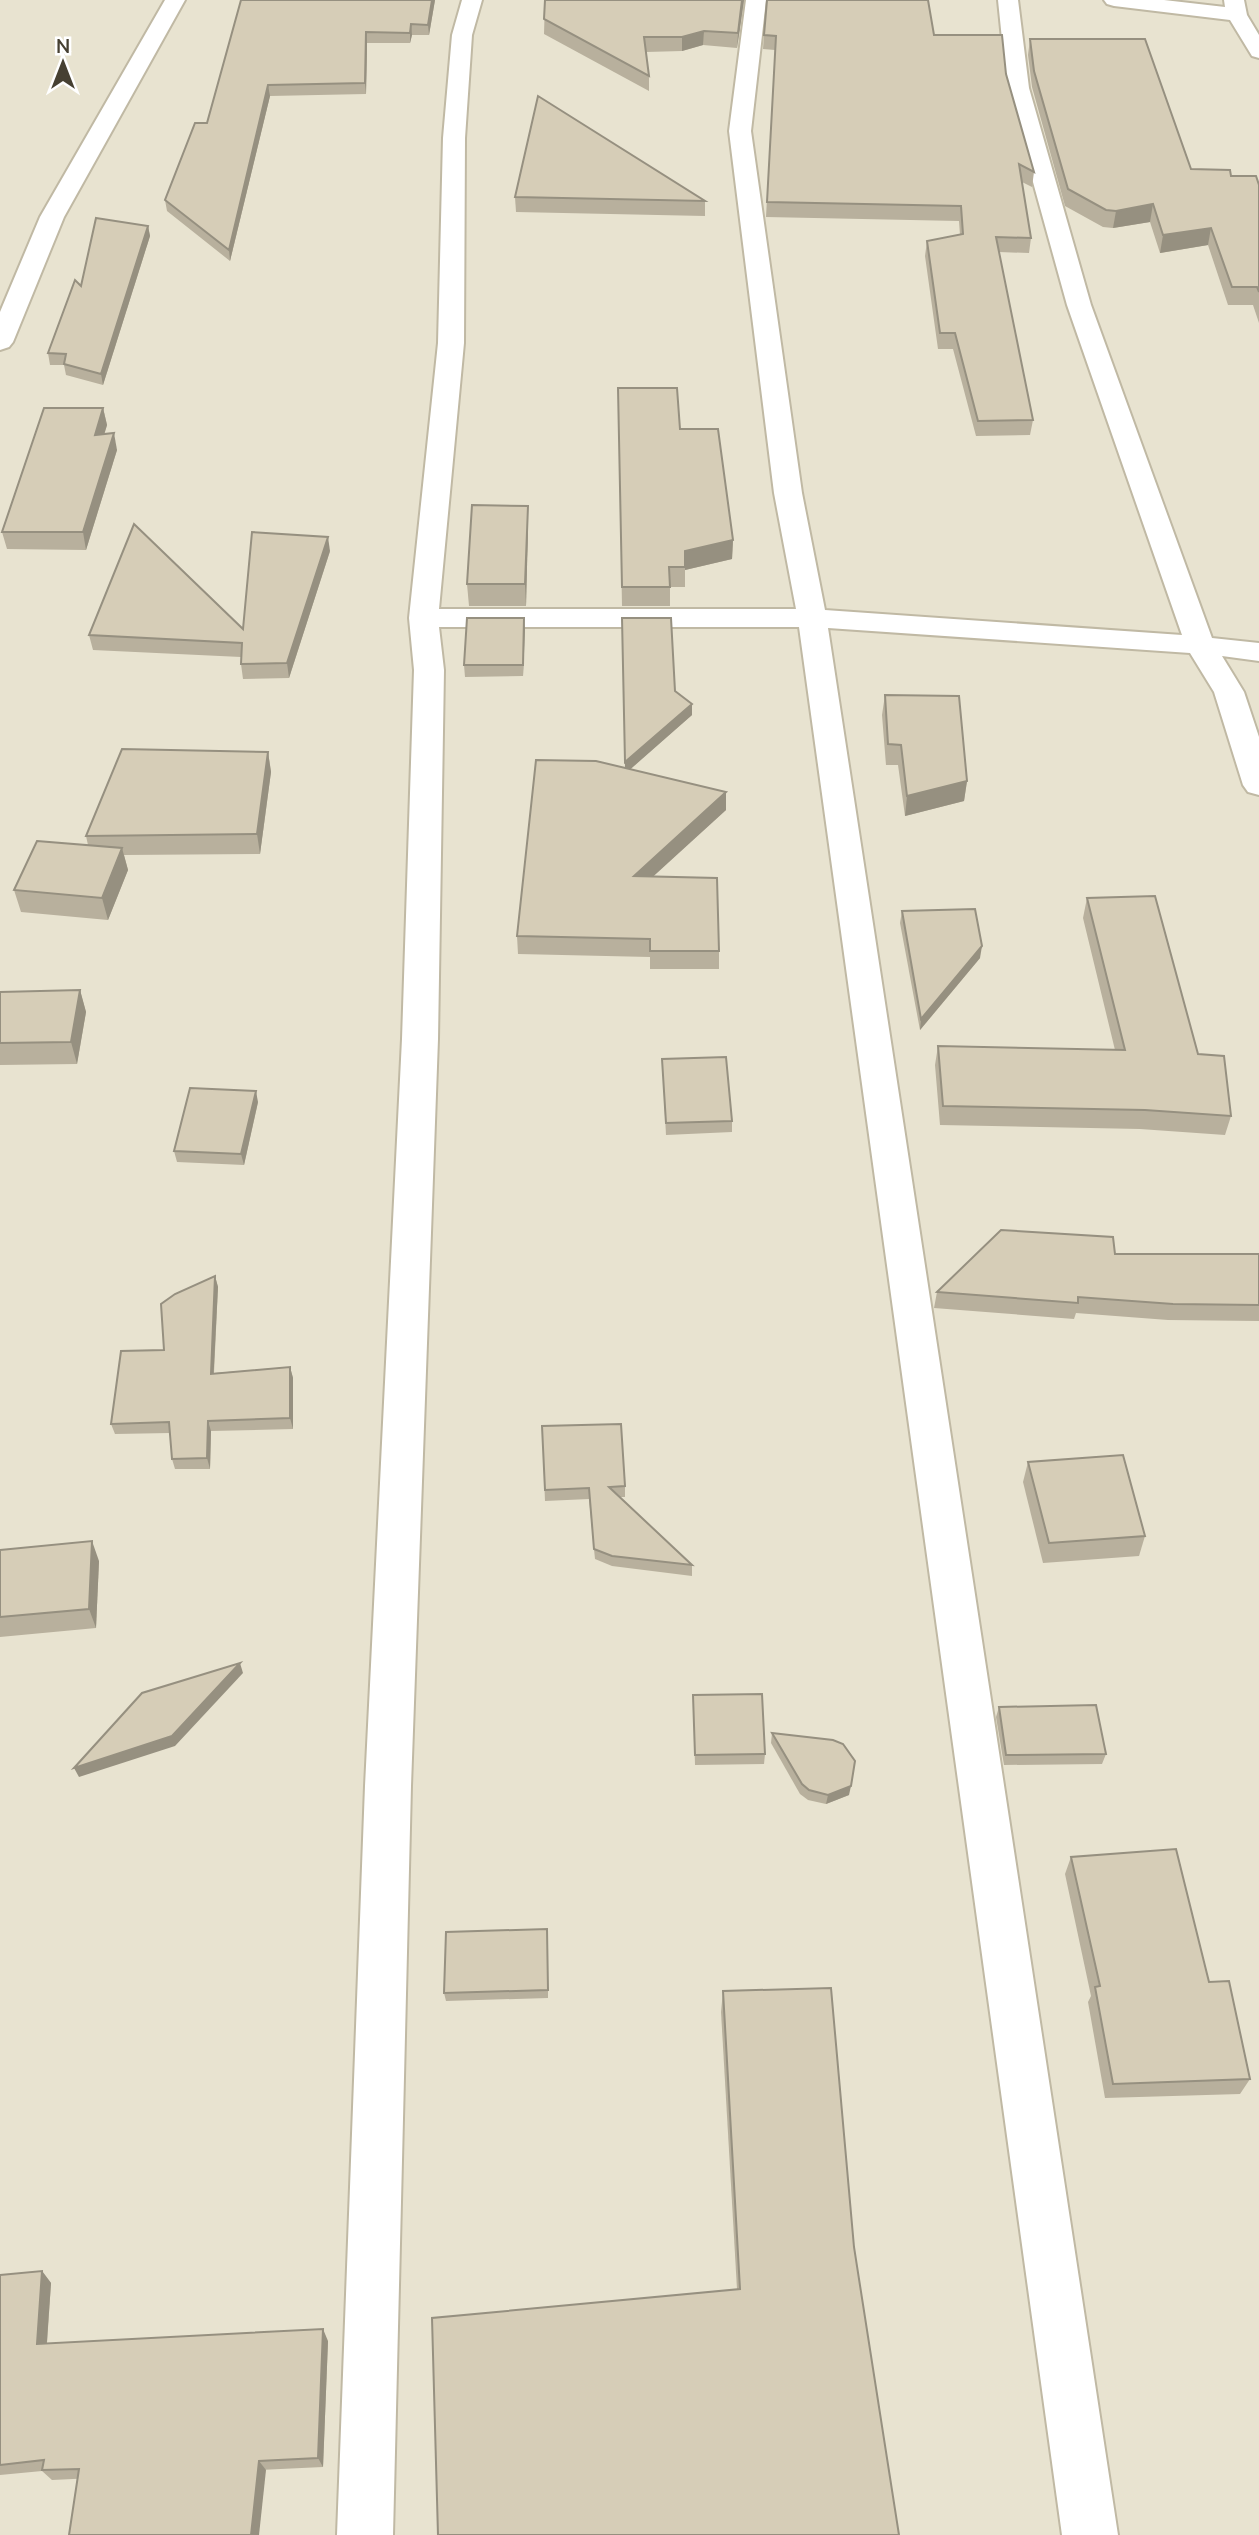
<svg xmlns="http://www.w3.org/2000/svg" width="1259" height="2535" font-family="'Nunito Sans',sans-serif">
  <style>
    .residential { fill: #e8e3d0 }
    .lines { fill: none; stroke-linecap: round; stroke-linejoin: round }
    .minor-casing { stroke: #c0b9a4; stroke-width: 4 }
    .minor { fill: #fff; fill-rule: evenodd }
    .wall { fill: #b8b09d }
    .shaded-wall { fill: #969080 }
    .building { fill: #d6cdb7; stroke: #969080; stroke-width: 2 }
  </style>
  <rect width="100%" height="100%" fill="#f4f0e3"/>
  <!-- residential -->
  <rect class="residential" x="0" y="0" width="1259" height="2535"/>
  <g class="lines">
    <defs>
      <g id="minor">
        <path d="M 165,0 L 185,0 L 64,217 L 13,342 L 9,347 L 0,350 L 0,312 L 40,217 Z"/>
        <path d="M 462,0 L 482,0 L 472,35 L 465,138 L 464,343 L 439,609 L 796,609 L 774,493 L 729,131 L 746,0 L 766,0 L 751,131 L 802,493 L 825,610 L 1182,635 L 1067,305 L 1007,88 L 998,0 L 1018,0 L 1029,88 L 1091,305 L 1212,638 L 1259,643 L 1259,661 L 1222,656 L 1244,692 L 1259,737 L 1259,795 L 1248,792 L 1243,785 L 1214,692 L 1190,653 L 828,628 L 1118,2535 L 1062,2535 L 799,627 L 439,627 L 444,670 L 438,1039 L 411,1786 L 393,2535 L 337,2535 L 365,1786 L 402,1039 L 414,670 L 409,618 L 438,343 L 443,138 L 452,35 Z"/>
        <path d="M 1104,0 L 1164,0 L 1225,7 L 1224,0 L 1244,0 L 1247,15 L 1259,35 L 1259,58 L 1252,56 L 1230,20 L 1114,6 L 1107,4 Z"/>
      </g>
    </defs>
    <!-- minor casing -->
    <use href="#minor" class="minor-casing"/>
    <!-- minor -->
    <use href="#minor" class="minor"/>
  </g>
  <!-- wall -->
  <g class="wall">
    <path d="M 241,0 L 435,0 L 429,35 L 412,35 L 410,43 L 367,43 L 366,94 L 270,96 L 230,261 L 167,211 L 165,200 L 207,123 Z"/>
    <path d="M 545,0 L 744,0 L 737,48 L 703,45 L 682,51 L 646,52 L 649,76 L 649,91 L 544,34 Z"/>
    <path d="M 764,35 L 934,35 L 1006,74 L 1034,172 L 1032,187 L 1022,182 L 1031,238 L 1029,253 L 999,252 L 1033,420 L 1030,435 L 976,436 L 953,349 L 938,349 L 925,256 L 927,241 L 960,235 L 959,221 L 766,217 L 775,50 L 763,49 Z"/>
    <path d="M 1030,39 L 1191,169 L 1231,176 L 1259,185 L 1259,323 L 1253,305 L 1228,305 L 1208,245 L 1160,253 L 1150,222 L 1113,228 L 1103,227 L 1065,206 L 1032,87 L 1028,55 Z"/>
    <path d="M 515,197 L 705,201 L 705,216 L 516,212 Z"/>
    <path d="M 148,226 L 150,236 L 103,385 L 66,375 L 64,365 L 50,365 L 48,353 L 81,286 Z"/>
    <path d="M 618,388 L 680,429 L 733,540 L 732,559 L 685,570 L 685,587 L 670,587 L 670,606 L 622,606 Z"/>
    <path d="M 103,408 L 107,425 L 104,434 L 117,450 L 86,550 L 7,549 L 2,532 Z"/>
    <path d="M 528,506 L 528,527 L 526,606 L 469,606 L 467,584 Z"/>
    <path d="M 330,551 L 289,678 L 243,679 L 241,664 L 241,657 L 93,650 L 89,635 L 243,629 Z"/>
    <path d="M 524,618 L 523,676 L 465,677 L 464,665 Z"/>
    <path d="M 622,618 L 675,691 L 692,704 L 692,715 L 630,769 L 726,792 L 726,810 L 653,876 L 719,951 L 719,969 L 650,969 L 650,957 L 518,954 L 517,936 L 625,768 Z"/>
    <path d="M 885,695 L 967,781 L 964,801 L 905,816 L 898,765 L 886,765 L 882,715 Z"/>
    <path d="M 268,752 L 271,772 L 260,854 L 124,855 L 128,870 L 108,920 L 21,912 L 14,890 L 88,845 L 86,836 Z"/>
    <path d="M 1087,898 L 1198,1054 L 1231,1116 L 1225,1135 L 1140,1129 L 940,1125 L 935,1065 L 938,1046 L 1115,1050 L 1083,918 Z"/>
    <path d="M 902,911 L 980,958 L 920,1030 L 900,923 Z"/>
    <path d="M 80,990 L 86,1012 L 77,1064 L 0,1065 L 0,992 Z"/>
    <path d="M 662,1059 L 732,1121 L 732,1132 L 666,1135 Z"/>
    <path d="M 258,1102 L 244,1165 L 177,1162 L 174,1151 Z"/>
    <path d="M 1115,1254 L 1259,1254 L 1259,1321 L 1168,1320 L 1076,1313 L 1074,1319 L 934,1308 L 937,1292 Z"/>
    <path d="M 215,1276 L 218,1287 L 214,1373 L 290,1367 L 293,1378 L 293,1429 L 211,1431 L 210,1469 L 175,1469 L 172,1459 L 170,1433 L 115,1434 L 111,1424 Z"/>
    <path d="M 542,1426 L 625,1486 L 625,1497 L 620,1497 L 692,1565 L 692,1576 L 612,1566 L 595,1559 L 589,1499 L 545,1501 Z"/>
    <path d="M 1028,1462 L 1145,1536 L 1139,1556 L 1043,1563 L 1023,1482 Z"/>
    <path d="M 0,1550 L 99,1561 L 96,1628 L 0,1637 Z"/>
    <path d="M 693,1695 L 765,1754 L 764,1764 L 695,1765 Z"/>
    <path d="M 999,1707 L 1106,1754 L 1102,1764 L 1004,1765 L 996,1717 Z"/>
    <path d="M 772,1733 L 849,1795 L 826,1804 L 808,1800 L 800,1794 L 771,1743 Z"/>
    <path d="M 1071,1857 L 1209,1982 L 1250,2079 L 1240,2094 L 1105,2098 L 1088,2002 L 1091,1996 L 1065,1874 Z"/>
    <path d="M 548,1938 L 548,1998 L 446,2001 L 444,1993 Z"/>
    <path d="M 723,1991 L 854,2247 L 899,2535 L 737,2289 L 721,2012 Z"/>
    <path d="M 42,2271 L 51,2283 L 47,2343 L 328,2341 L 323,2467 L 52,2480 L 42,2471 L 0,2475 L 0,2275 Z"/>
  </g>
  <!-- shaded-wall -->
  <g class="shaded-wall">
    <path d="M 432,0 L 435,0 L 429,35 L 428,25 Z"/>
    <path d="M 742,0 L 744,0 L 737,48 L 738,33 Z"/>
    <path d="M 411,24 L 412,35 L 410,43 L 410,33 Z"/>
    <path d="M 704,31 L 703,45 L 682,51 L 682,37 Z"/>
    <path d="M 366,32 L 367,43 L 366,94 L 365,83 Z"/>
    <path d="M 268,85 L 270,96 L 230,261 L 229,250 Z"/>
    <path d="M 1153,204 L 1150,222 L 1113,228 L 1116,211 Z"/>
    <path d="M 148,226 L 150,236 L 103,385 L 101,374 Z"/>
    <path d="M 1211,228 L 1208,245 L 1160,253 L 1163,235 Z"/>
    <path d="M 103,408 L 107,425 L 99,452 L 95,435 Z"/>
    <path d="M 114,433 L 117,450 L 86,550 L 83,532 Z"/>
    <path d="M 528,506 L 528,527 L 526,606 L 525,584 Z"/>
    <path d="M 328,537 L 330,551 L 289,678 L 287,663 Z"/>
    <path d="M 733,540 L 732,559 L 685,570 L 685,551 Z"/>
    <path d="M 524,618 L 525,630 L 523,676 L 523,665 Z"/>
    <path d="M 692,704 L 692,715 L 625,774 L 625,762 Z"/>
    <path d="M 268,752 L 271,772 L 260,854 L 257,834 Z"/>
    <path d="M 967,781 L 964,801 L 905,816 L 907,796 Z"/>
    <path d="M 726,792 L 726,810 L 634,894 L 634,876 Z"/>
    <path d="M 122,848 L 128,870 L 108,920 L 102,898 Z"/>
    <path d="M 982,946 L 980,958 L 920,1030 L 921,1019 Z"/>
    <path d="M 80,990 L 86,1012 L 77,1064 L 71,1042 Z"/>
    <path d="M 256,1091 L 258,1102 L 244,1165 L 241,1154 Z"/>
    <path d="M 215,1276 L 218,1287 L 213,1385 L 211,1374 Z"/>
    <path d="M 290,1367 L 293,1378 L 293,1429 L 290,1418 Z"/>
    <path d="M 208,1421 L 211,1431 L 210,1469 L 207,1458 Z"/>
    <path d="M 92,1541 L 99,1561 L 96,1628 L 89,1609 Z"/>
    <path d="M 240,1663 L 243,1673 L 175,1746 L 79,1777 L 74,1768 Z"/>
    <path d="M 851,1786 L 849,1795 L 826,1804 L 828,1795 Z"/>
    <path d="M 42,2271 L 51,2283 L 46,2355 L 37,2344 Z"/>
    <path d="M 323,2329 L 328,2341 L 323,2467 L 318,2458 Z"/>
    <path d="M 259,2461 L 266,2470 L 259,2535 L 251,2535 Z"/>
  </g>
  <!-- building -->
  <g class="building">
    <path d="M 241,0 L 432,0 L 428,25 L 411,24 L 410,33 L 366,32 L 365,83 L 268,85 L 229,250 L 165,200 L 195,123 L 207,123 Z"/>
    <path d="M 545,0 L 742,0 L 738,33 L 704,31 L 682,37 L 644,37 L 649,76 L 544,19 Z"/>
    <path d="M 767,0 L 928,0 L 934,35 L 1002,35 L 1006,74 L 1034,172 L 1019,164 L 1031,238 L 996,237 L 1033,420 L 978,421 L 955,333 L 940,333 L 927,241 L 963,234 L 961,206 L 767,202 L 776,36 L 764,35 Z"/>
    <path d="M 1030,39 L 1145,39 L 1191,169 L 1230,170 L 1231,176 L 1256,176 L 1259,185 L 1259,292 L 1257,287 L 1232,287 L 1211,228 L 1163,235 L 1153,204 L 1116,211 L 1106,210 L 1068,189 L 1034,71 Z"/>
    <path d="M 538,96 L 705,201 L 515,197 Z"/>
    <path d="M 96,218 L 148,226 L 101,374 L 64,364 L 66,354 L 48,353 L 75,280 L 81,286 Z"/>
    <path d="M 618,388 L 677,388 L 680,429 L 718,429 L 733,540 L 685,551 L 685,567 L 669,567 L 670,587 L 622,587 Z"/>
    <path d="M 44,408 L 103,408 L 95,435 L 114,433 L 83,532 L 2,532 Z"/>
    <path d="M 472,505 L 528,506 L 525,584 L 467,584 Z"/>
    <path d="M 134,524 L 243,629 L 252,532 L 328,537 L 287,663 L 241,664 L 242,643 L 89,635 Z"/>
    <path d="M 467,618 L 524,618 L 523,665 L 464,665 Z"/>
    <path d="M 622,618 L 671,618 L 675,691 L 692,704 L 625,762 Z"/>
    <path d="M 885,695 L 959,696 L 967,781 L 907,796 L 901,745 L 888,744 Z"/>
    <path d="M 122,749 L 268,752 L 257,834 L 86,836 Z"/>
    <path d="M 536,760 L 596,761 L 726,792 L 634,876 L 717,878 L 719,951 L 650,951 L 650,939 L 517,936 Z"/>
    <path d="M 37,841 L 122,848 L 102,898 L 14,890 Z"/>
    <path d="M 1155,896 L 1198,1054 L 1224,1056 L 1231,1116 L 1145,1110 L 943,1106 L 938,1046 L 1125,1050 L 1087,898 Z"/>
    <path d="M 975,909 L 982,946 L 921,1019 L 902,911 Z"/>
    <path d="M 80,990 L 71,1042 L 0,1043 L 0,992 Z"/>
    <path d="M 726,1057 L 732,1121 L 666,1123 L 662,1059 Z"/>
    <path d="M 190,1088 L 256,1091 L 241,1154 L 174,1151 Z"/>
    <path d="M 1001,1230 L 1113,1237 L 1115,1254 L 1259,1254 L 1259,1305 L 1173,1304 L 1078,1297 L 1078,1303 L 937,1292 Z"/>
    <path d="M 215,1276 L 211,1374 L 290,1367 L 290,1418 L 208,1421 L 207,1458 L 172,1459 L 169,1422 L 111,1424 L 121,1351 L 164,1350 L 161,1304 L 175,1294 Z"/>
    <path d="M 621,1424 L 625,1486 L 609,1487 L 692,1565 L 612,1556 L 594,1549 L 589,1488 L 545,1490 L 542,1426 Z"/>
    <path d="M 1123,1455 L 1145,1536 L 1049,1543 L 1028,1462 Z"/>
    <path d="M 92,1541 L 89,1609 L 0,1617 L 0,1550 Z"/>
    <path d="M 240,1663 L 172,1736 L 74,1768 L 142,1693 Z"/>
    <path d="M 762,1694 L 765,1754 L 695,1755 L 693,1695 Z"/>
    <path d="M 1096,1705 L 1106,1754 L 1006,1755 L 999,1707 Z"/>
    <path d="M 772,1733 L 833,1740 L 843,1744 L 855,1761 L 851,1786 L 828,1795 L 809,1790 L 802,1784 Z"/>
    <path d="M 1176,1849 L 1209,1982 L 1229,1981 L 1250,2079 L 1113,2084 L 1095,1987 L 1100,1986 L 1071,1857 Z"/>
    <path d="M 547,1929 L 548,1990 L 444,1993 L 446,1932 Z"/>
    <path d="M 831,1988 L 854,2247 L 899,2535 L 438,2535 L 432,2318 L 740,2289 L 723,1991 Z"/>
    <path d="M 42,2271 L 37,2344 L 323,2329 L 318,2458 L 259,2461 L 251,2535 L 69,2535 L 79,2469 L 42,2470 L 44,2460 L 0,2465 L 0,2275 Z"/>
  </g>
  <!-- north arrow -->
  <g transform="translate(63 63)" stroke="#ffffff" stroke-width="5" paint-order="stroke">
  <path d="M0-5L12 26L0 18L-12 26Z" fill="#464032"/>
  <text y="-10" font-size="19" font-weight="bold" text-anchor="middle" fill="#464032">N</text>
  </g>
</svg>
